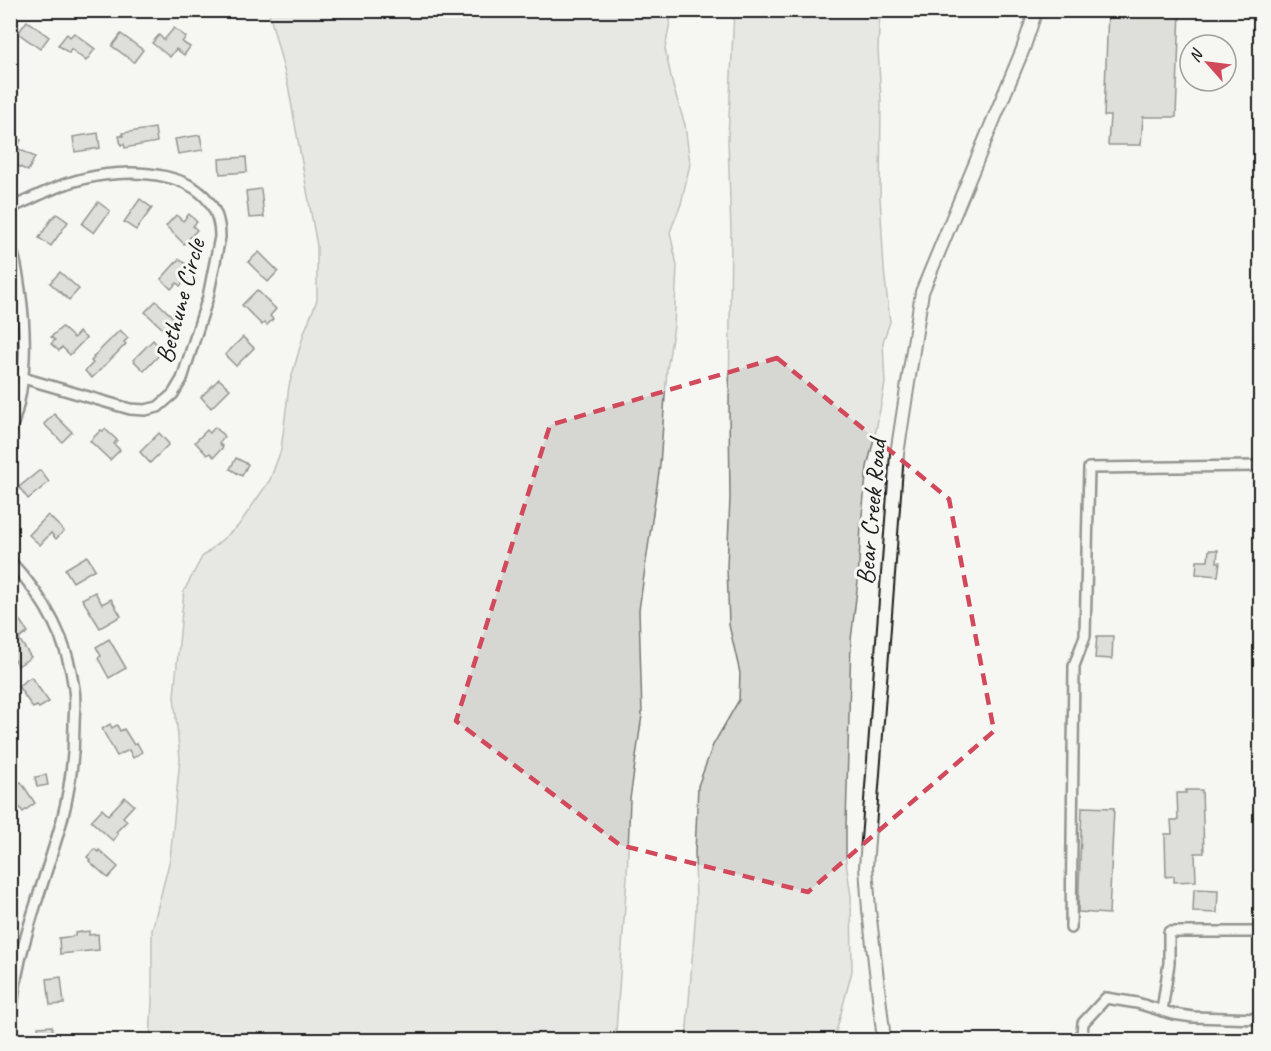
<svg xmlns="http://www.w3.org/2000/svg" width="1271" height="1051" font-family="Caveat,sans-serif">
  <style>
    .green { fill: #d6d6d2; stroke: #797977; stroke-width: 1.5 }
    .building { fill: #c0c0bd; stroke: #1c1c1c; stroke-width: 1.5 }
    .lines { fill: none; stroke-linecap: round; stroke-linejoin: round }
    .minor-casing { stroke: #1c1c1c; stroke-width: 14 }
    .tertiary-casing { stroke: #1c1c1c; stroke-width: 16 }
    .minor { stroke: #f6f6f2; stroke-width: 9 }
    .tertiary { stroke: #f6f6f2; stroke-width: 12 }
    .marked { fill: none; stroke: #d1495b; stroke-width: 4.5; stroke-dasharray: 12 8; stroke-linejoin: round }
    .labels { text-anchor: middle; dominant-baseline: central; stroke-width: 6; stroke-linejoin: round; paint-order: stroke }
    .street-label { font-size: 26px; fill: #1c1c1c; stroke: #f6f6f2 }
  </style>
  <rect width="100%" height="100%" fill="#f6f6f2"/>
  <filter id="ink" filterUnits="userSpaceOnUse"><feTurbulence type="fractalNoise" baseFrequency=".0167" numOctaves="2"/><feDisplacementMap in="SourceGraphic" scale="12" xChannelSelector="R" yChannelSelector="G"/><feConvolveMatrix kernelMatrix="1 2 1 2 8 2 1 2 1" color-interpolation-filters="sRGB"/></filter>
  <g filter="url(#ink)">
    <!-- green -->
    <g class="green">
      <path d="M 265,11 L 672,11 L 665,49 L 673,86 L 685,125 L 690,164 L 681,204 L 670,232 L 677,266 L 674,326 L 667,369 L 660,465 L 639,610 L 642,715 L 630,799 L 627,877 L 616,1031 L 616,1040 L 150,1040 L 152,1001 L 152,930 L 170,859 L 180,759 L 174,696 L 184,591 L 202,557 L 238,526 L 270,480 L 281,450 L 289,386 L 304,333 L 317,300 L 317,246 L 288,85 L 270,16 Z"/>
      <path d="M 734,11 L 880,11 L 878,48 L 881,101 L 880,197 L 884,270 L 890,322 L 883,342 L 885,384 L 875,435 L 867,467 L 861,525 L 858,581 L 851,640 L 846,824 L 846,862 L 851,896 L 852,971 L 834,1040 L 686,1040 L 696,910 L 695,852 L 698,786 L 713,745 L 739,700 L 740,673 L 729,625 L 727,566 L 730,498 L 729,408 L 731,232 L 728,139 Z"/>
    </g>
    <!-- building -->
    <g class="building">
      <path d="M 1108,10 L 1180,10 L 1176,117 L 1143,117 L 1141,145 L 1108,145 L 1110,116 L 1104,116 Z"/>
      <path d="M 27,21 L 49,37 L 40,49 L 18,33 Z"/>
      <path d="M 174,28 L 186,37 L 182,42 L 190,47 L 184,55 L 176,49 L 170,57 L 152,43 L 159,35 L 164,40 Z"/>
      <path d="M 74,33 L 95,49 L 86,61 L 71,49 L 69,53 L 58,45 L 67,34 L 70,37 Z"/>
      <path d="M 121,34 L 143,50 L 134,62 L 112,46 Z"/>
      <path d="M 155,128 L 157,142 L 125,148 L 124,144 L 121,145 L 119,136 L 123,136 L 122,133 Z"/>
      <path d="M 98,133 L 100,148 L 75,152 L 73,137 Z"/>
      <path d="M 10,135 L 21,140 L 17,148 L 35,157 L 28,171 L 10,162 Z"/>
      <path d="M 200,135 L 203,150 L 178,154 L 175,139 Z"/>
      <path d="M 246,157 L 247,172 L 220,174 L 219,159 Z"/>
      <path d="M 261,189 L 264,217 L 249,218 L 246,191 Z"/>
      <path d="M 140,199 L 152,208 L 136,230 L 124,222 Z"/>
      <path d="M 98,202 L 110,211 L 94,233 L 82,224 Z"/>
      <path d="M 57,214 L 68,222 L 51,246 L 39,238 L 52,218 Z"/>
      <path d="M 189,214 L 197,222 L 193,226 L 197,230 L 184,244 L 166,226 L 176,215 L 183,221 Z"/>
      <path d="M 259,252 L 278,271 L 268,282 L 248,262 Z"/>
      <path d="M 179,259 L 186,264 L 184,266 L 189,270 L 183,276 L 187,279 L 180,286 L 177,283 L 171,289 L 161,279 Z"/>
      <path d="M 60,272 L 79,289 L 69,300 L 50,283 Z"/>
      <path d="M 257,290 L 276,309 L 270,316 L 273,319 L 267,325 L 264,323 L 262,325 L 242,305 Z"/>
      <path d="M 156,301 L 176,320 L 165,331 L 145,312 Z"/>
      <path d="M 62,327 L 74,338 L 79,332 L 86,338 L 70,355 L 62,347 L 59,351 L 51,344 L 55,340 L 51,337 Z"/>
      <path d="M 120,330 L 128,338 L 124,342 L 126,344 L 92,378 L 85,371 L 93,363 L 91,361 L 94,358 L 93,357 Z"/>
      <path d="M 243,337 L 254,348 L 236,366 L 225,355 Z"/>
      <path d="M 153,340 L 163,351 L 144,371 L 133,360 Z"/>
      <path d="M 219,379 L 230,389 L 211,408 L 201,397 Z"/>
      <path d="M 54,414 L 72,432 L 62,442 L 44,424 Z"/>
      <path d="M 215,427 L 225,437 L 219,443 L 223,447 L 214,457 L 210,453 L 207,455 L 195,442 L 207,430 L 210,433 Z"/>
      <path d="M 105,429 L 117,440 L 114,444 L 120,450 L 110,460 L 90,441 L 101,430 L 103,431 Z"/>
      <path d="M 159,433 L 169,444 L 150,463 L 140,452 Z"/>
      <path d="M 236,458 L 248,464 L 242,476 L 230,469 Z"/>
      <path d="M 40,470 L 49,482 L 28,499 L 19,487 Z"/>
      <path d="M 48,515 L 64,531 L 56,539 L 51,533 L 40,545 L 29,535 Z"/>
      <path d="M 1209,550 L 1218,550 L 1217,562 L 1220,562 L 1218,576 L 1196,574 L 1197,561 L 1208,561 Z"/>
      <path d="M 87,556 L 95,569 L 73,582 L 65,569 Z"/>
      <path d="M 95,592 L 102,604 L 111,599 L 121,616 L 100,628 L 82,599 Z"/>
      <path d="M 10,607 L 28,632 L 19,639 L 31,657 L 18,666 L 10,654 Z"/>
      <path d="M 1097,636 L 1113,636 L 1112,659 L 1095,658 Z"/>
      <path d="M 109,639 L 126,668 L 109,678 L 98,658 L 101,656 L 96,647 Z"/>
      <path d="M 31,677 L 49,702 L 39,708 L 37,706 L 33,708 L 18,686 Z"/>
      <path d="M 110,724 L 112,728 L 117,725 L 120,731 L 124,729 L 134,745 L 137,743 L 142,752 L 133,758 L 129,750 L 117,756 L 102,729 Z"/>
      <path d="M 46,775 L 48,785 L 37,787 L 35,777 Z"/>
      <path d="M 21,782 L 35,803 L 23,812 L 10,794 L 10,789 Z"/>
      <path d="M 1186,790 L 1202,790 L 1204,853 L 1195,853 L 1196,881 L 1174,882 L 1174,876 L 1166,877 L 1165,834 L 1172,834 L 1171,820 L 1178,820 L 1177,793 L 1186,793 Z"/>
      <path d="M 125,797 L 134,805 L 123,817 L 127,821 L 116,832 L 118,834 L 113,841 L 91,821 L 102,809 L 108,815 Z"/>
      <path d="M 1082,807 L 1114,808 L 1109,914 L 1078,912 Z"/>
      <path d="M 94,849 L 98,852 L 99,850 L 118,867 L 108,878 L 89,861 L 90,860 L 87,857 Z"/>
      <path d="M 1194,889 L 1218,890 L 1217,913 L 1193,912 Z"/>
      <path d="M 89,931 L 89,935 L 98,934 L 99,950 L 60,954 L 59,938 L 75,936 L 75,933 Z"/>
      <path d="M 61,977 L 64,1004 L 50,1005 L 47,979 Z"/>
      <path d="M 52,1026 L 54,1041 L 39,1041 L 38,1027 Z"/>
    </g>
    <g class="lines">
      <defs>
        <g id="minor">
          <path d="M 90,10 L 107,10"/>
          <path d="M 10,208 C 32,199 53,187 75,181 C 124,166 220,166 220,237 L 208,297 L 182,379 L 173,394 L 158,407 L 145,410 L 130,409 L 23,378"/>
          <path d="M 10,245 C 16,259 18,275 20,290 C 27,338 27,387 10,432"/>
          <path d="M 10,561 C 44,597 68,640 74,689 C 76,701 74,714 74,726 C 74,758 70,789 62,820 C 42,893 9,963 11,1040"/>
          <path d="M 1071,928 L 1074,666 L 1085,636 L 1089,468 L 1260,466"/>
          <path d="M 1162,1011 L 1169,963 L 1169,932 L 1260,932"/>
          <path d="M 1082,1033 L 1083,1023 L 1106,998 L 1137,1003 L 1173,1014 L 1193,1017 L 1260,1019"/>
        </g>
        <path id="tertiary" d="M 884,1040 L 869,910 L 866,867 L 897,454 L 922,292 L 1023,49 L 1036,10"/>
      </defs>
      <!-- minor casing -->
      <use href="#minor" class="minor-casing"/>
      <!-- tertiary casing -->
      <use href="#tertiary" class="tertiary-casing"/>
      <!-- minor -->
      <use href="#minor" class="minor"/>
      <!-- tertiary -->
      <use href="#tertiary" class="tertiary"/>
    </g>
  </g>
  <!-- marked area -->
  <path d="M0 0H1271V1051H0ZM 777,358 L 949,499 L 994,731 L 808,892 L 620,845 L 456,721 L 550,425 Z" fill="#f6f6f2" fill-opacity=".55" fill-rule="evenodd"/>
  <path class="marked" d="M 777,358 L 949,499 L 994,731 L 808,892 L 620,845 L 456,721 L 550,425 Z"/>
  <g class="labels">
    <!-- street labels -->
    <g class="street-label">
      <text transform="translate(180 301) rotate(-75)">Bethune Circle</text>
      <text transform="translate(871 512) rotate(-85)">Bear Creek Road</text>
    </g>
  </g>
  <!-- margin -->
  <rect width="1271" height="1051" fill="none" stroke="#f6f6f2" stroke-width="36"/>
  <rect x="18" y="18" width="1235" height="1015" fill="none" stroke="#1c1c1c" stroke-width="2" filter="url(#ink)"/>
  <!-- north arrow -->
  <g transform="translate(1208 63) rotate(298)"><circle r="28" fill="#f6f6f2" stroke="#9f9f9c" stroke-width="1.5"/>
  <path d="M0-4.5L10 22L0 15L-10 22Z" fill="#d1495b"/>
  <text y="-9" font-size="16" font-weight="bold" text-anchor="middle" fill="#1c1c1c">N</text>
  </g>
</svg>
